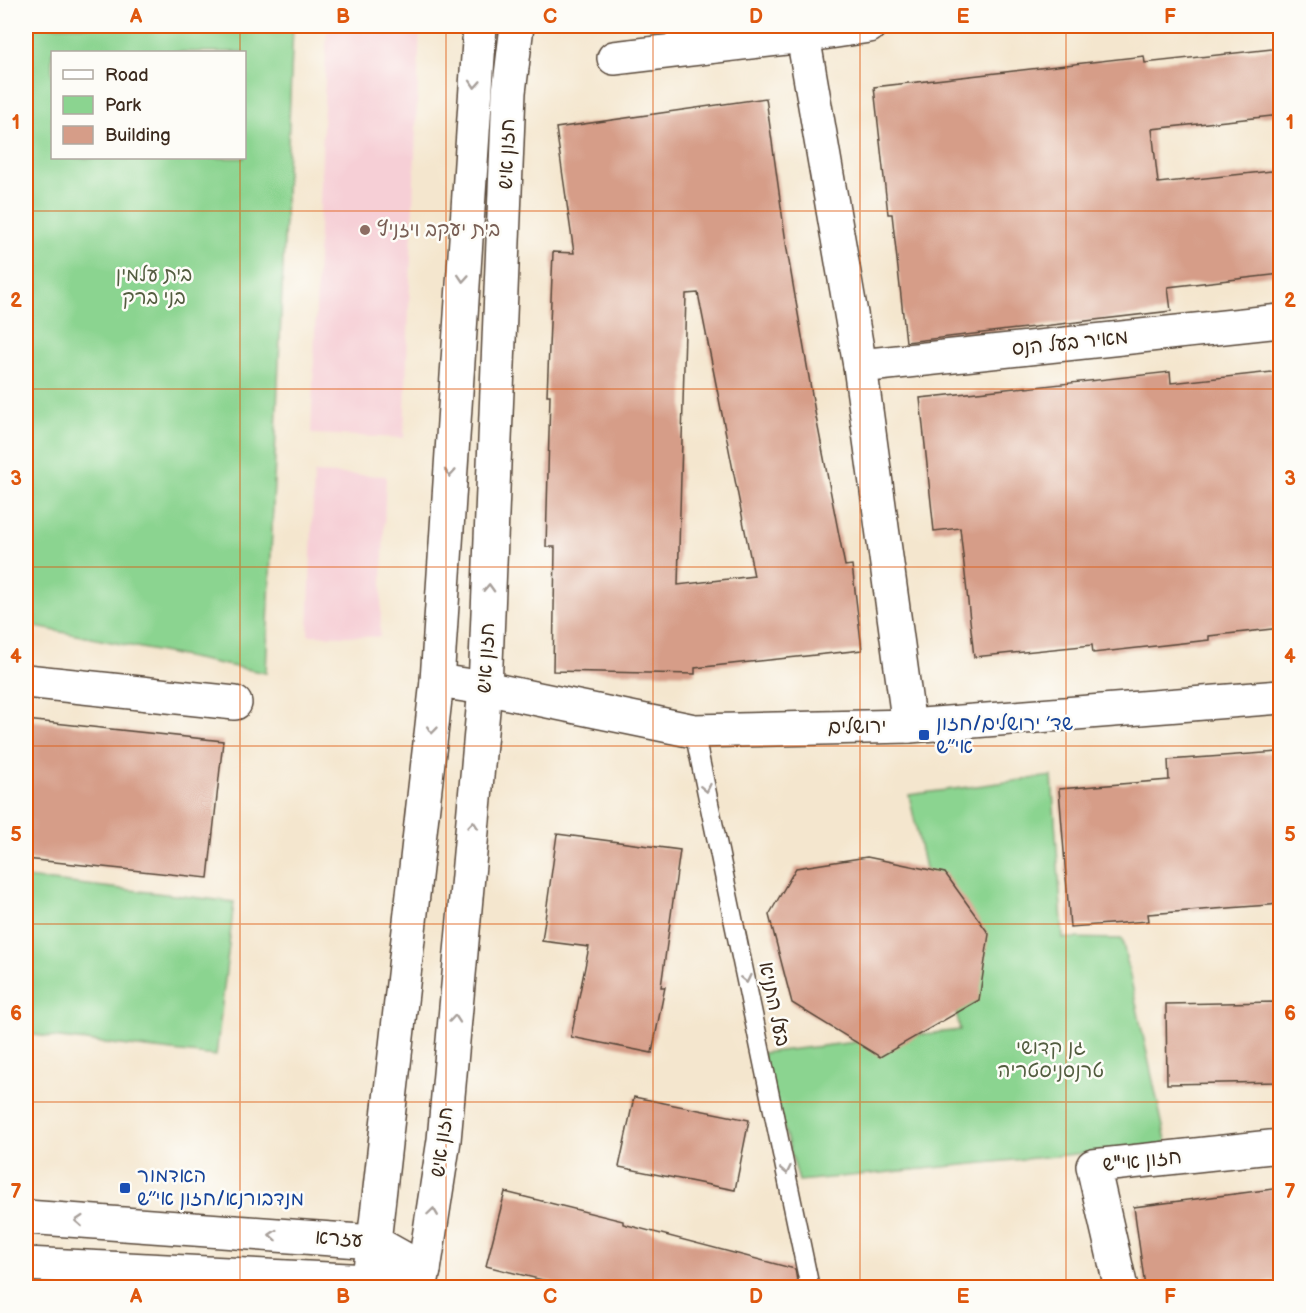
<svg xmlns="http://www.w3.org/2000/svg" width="1306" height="1313" font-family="'Balsamiq Sans','Playpen Sans Hebrew',sans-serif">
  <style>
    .built { fill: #f6cfd6 }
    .green { fill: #8bd490; stroke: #637f57; stroke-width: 1.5; fill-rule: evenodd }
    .building { fill: #d69d88; fill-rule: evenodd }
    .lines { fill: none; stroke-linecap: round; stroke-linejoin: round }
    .lane-casing { stroke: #574638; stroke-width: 21 }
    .street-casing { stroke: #574638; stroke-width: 36 }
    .secondary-casing { stroke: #574638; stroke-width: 36 }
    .lane { stroke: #fff; stroke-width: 18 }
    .street { stroke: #fff; stroke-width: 33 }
    .secondary { stroke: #fff; stroke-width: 33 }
    .oneway { stroke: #a79f9a }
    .grid { fill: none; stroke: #df570d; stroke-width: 1.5; stroke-opacity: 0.55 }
    .education-dot { fill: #8d6e63; stroke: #fdfcf7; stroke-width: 2 }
    .transit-dot { fill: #1a4fb4; stroke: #fdfcf7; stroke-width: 2 }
    .labels { text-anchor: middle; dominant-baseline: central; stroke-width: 5; stroke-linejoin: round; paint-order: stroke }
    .street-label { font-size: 20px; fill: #3b2a1e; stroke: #fdfcf7 }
    .education-label { font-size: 20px; fill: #785e54; stroke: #fdfcf7; text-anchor: start }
    .park-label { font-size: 20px; fill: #535d40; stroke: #fdfcf7 }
    .transit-label { font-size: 20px; fill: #164399; stroke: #fdfcf7; text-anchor: start }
    .neatline { fill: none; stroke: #df570d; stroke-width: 2 }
    .grid-label { font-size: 20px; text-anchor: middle; font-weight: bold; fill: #df570d }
  </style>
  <rect width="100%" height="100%" fill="#fdfcf7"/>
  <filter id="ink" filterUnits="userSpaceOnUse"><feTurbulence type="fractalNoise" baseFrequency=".0167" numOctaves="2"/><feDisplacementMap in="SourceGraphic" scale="12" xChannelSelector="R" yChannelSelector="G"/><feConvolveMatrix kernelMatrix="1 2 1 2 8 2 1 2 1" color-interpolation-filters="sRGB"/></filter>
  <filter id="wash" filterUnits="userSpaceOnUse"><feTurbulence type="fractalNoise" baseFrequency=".008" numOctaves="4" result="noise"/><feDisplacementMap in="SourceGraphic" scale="24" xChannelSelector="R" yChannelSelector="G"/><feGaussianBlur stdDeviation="1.35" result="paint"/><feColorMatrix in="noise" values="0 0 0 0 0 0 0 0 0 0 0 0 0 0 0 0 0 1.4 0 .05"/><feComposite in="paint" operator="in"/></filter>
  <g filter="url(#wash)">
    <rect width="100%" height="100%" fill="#f4e6ce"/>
    <!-- built -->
    <g class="built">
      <path d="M 327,26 L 420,26 L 404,438 L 311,434 Z"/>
      <path d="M 314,473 L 386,476 L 380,637 L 308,635 Z"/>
    </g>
    <!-- green -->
    <g class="green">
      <path d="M 26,26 L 293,26 L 266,673 L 26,625 ZM 52,52 L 244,52 L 244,158 L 52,158 Z"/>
      <path d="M 1052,776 L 1063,938 L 1122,939 L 1167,1145 L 799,1181 L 762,1053 L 960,1030 L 909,795 Z"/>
      <path d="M 26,878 L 234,902 L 216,1056 L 26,1034 Z"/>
    </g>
    <g id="blocks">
      <!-- building -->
      <g class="building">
        <path d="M 1281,48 L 1281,115 L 1152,129 L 1158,183 L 1281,170 L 1281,274 L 1168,287 L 1171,311 L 906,342 L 892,214 L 888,214 L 874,87 L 1144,56 L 1145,63 Z"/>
        <path d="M 766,98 L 787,250 L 815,412 L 845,566 L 852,565 L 862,650 L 695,668 L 695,674 L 553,671 L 555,547 L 546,547 L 550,395 L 547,395 L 553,252 L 574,253 L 556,128 ZM 698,293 L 754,576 L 678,585 L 686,294 Z"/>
        <path d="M 1281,371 L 1281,628 L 1209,636 L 1209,640 L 1093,653 L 1092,645 L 974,657 L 960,528 L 934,531 L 920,398 L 1026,387 L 1026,388 L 1170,372 L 1171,383 Z"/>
        <path d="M 26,720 L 223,741 L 208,878 L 26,859 Z"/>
        <path d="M 1278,752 L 1281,786 L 1281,904 L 1148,914 L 1149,921 L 1070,927 L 1059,789 L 1169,780 L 1168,760 Z"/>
        <path d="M 557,834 L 680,850 L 661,987 L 665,987 L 652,1053 L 571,1037 L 589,947 L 542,941 Z"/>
        <path d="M 867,857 L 945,873 L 989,934 L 979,1000 L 880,1057 L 792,1003 L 769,915 L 796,868 Z"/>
        <path d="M 1278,1002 L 1279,1082 L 1167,1084 L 1166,1004 Z"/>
        <path d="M 634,1097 L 749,1120 L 735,1190 L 619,1167 Z"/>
        <path d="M 1281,1188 L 1281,1281 L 1233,1287 L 1145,1287 L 1134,1207 Z"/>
        <path d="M 505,1192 L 623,1221 L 623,1224 L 795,1269 L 798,1287 L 571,1287 L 486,1266 Z"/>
      </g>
    </g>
  </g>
  <g filter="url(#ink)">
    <use href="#blocks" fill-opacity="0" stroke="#574638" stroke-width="1.5"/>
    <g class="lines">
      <defs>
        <path id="lane" d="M 694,731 L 810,1288"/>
        <g id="street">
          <path d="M 803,36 L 860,366 L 909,726"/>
          <path d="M 614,58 L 803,36 L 869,26"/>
          <path d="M 860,366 L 1280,321"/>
          <path d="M 26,681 L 235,703"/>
          <path d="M 1121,1288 L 1093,1166 L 1280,1146"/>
        </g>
        <g id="secondary">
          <path d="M 437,681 L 485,688 L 694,731 L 909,726 L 1280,697"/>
          <path d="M 26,1217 L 374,1242 L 424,1270"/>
          <path d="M 26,1264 L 369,1281 L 390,1277"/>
          <path d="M 367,1288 L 374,1242 L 437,681 L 480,26"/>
          <path d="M 420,1288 L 424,1270 L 444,1140 L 485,688 L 509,92 L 517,26"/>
        </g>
      </defs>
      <!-- lane casing -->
      <use href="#lane" class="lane-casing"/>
      <!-- street casing -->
      <use href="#street" class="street-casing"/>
      <!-- secondary casing -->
      <use href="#secondary" class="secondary-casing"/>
      <!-- lane -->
      <use href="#lane" class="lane"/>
      <!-- street -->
      <use href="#street" class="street"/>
      <!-- secondary -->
      <use href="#secondary" class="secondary"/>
    </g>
    <!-- one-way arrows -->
    <defs><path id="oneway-chevron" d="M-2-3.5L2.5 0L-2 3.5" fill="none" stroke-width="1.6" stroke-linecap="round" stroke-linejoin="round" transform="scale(1.5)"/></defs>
    <g class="oneway">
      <use href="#oneway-chevron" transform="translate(475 84) rotate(94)"/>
      <use href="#oneway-chevron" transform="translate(463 278) rotate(94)"/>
      <use href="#oneway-chevron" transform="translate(450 473) rotate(94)"/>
      <use href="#oneway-chevron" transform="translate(489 588) rotate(-88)"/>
      <use href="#oneway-chevron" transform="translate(432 730) rotate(96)"/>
      <use href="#oneway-chevron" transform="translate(706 788) rotate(78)"/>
      <use href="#oneway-chevron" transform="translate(473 825) rotate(-85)"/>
      <use href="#oneway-chevron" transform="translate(746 979) rotate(78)"/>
      <use href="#oneway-chevron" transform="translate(455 1019) rotate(-85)"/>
      <use href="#oneway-chevron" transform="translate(786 1170) rotate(78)"/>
      <use href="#oneway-chevron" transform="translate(433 1212) rotate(-82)"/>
      <use href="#oneway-chevron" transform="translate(79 1221) rotate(-176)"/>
      <use href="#oneway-chevron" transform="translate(273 1235) rotate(-176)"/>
    </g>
  </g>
  <!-- grid -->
  <path class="grid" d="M 240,26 L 240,52M 446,26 L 446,1288M 653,26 L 653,1288M 860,26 L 860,1288M 1066,26 L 1066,1288M 240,158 L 240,1288M 26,211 L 1280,211M 26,389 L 1280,389M 26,567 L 1280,567M 26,746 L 1280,746M 26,924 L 1280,924M 26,1102 L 1280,1102"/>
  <!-- markers -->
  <circle class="education-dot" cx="365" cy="230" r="6"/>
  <g class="transit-dot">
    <rect x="918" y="729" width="12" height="12" rx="3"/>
    <rect x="119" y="1182" width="12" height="12" rx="3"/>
  </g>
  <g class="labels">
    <!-- street labels -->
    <g class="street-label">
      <text transform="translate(507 154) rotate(-88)">חזון איש</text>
      <text transform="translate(1070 343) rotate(-6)">מאיר בעל הנס</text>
      <text transform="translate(486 658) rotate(-87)">חזון איש</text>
      <text transform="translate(857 727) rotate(-1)">ירושלים</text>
      <text transform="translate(774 1004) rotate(78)">בעל התניא</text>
      <text transform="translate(442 1142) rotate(-83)">חזון איש</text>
      <text transform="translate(1142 1161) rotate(-6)">חזון אי"ש</text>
      <text transform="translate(339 1239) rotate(4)">עזרא</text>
    </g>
    <!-- education labels -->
    <g class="education-label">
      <text x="377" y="230">בית יעקב ויזניץ</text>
    </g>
    <!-- park labels -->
    <g class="park-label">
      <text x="154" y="275">בית עלמין<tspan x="154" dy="23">בני ברק</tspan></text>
      <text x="1051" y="1048">גן קדושי<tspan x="1051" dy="23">טרנסניסטריה</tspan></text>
    </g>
    <!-- transit labels -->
    <g class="transit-label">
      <text x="936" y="724">שד׳ ירושלים/חזון<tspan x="936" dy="23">אי״ש</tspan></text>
      <text x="137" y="1176">האדמור<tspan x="137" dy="23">מנדבורנא/חזון אי״ש</tspan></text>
    </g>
  </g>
  <!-- margin -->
  <rect width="1306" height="1313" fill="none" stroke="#fdfcf7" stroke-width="66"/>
  <!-- legend -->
  <rect x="51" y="51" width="195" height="108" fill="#fdfcf7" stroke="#afa8a0" stroke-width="1.5"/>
  <rect x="63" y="70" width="30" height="9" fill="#ffffff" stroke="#afa8a0" stroke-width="1.5"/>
  <text x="105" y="81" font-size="18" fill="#3b2a1e">Road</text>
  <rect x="63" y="96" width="30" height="18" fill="#8bd490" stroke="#afa8a0" stroke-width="1.5"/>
  <text x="105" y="111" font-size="18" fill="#3b2a1e">Park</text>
  <rect x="63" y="126" width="30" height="18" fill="#d69d88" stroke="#afa8a0" stroke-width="1.5"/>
  <text x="105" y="141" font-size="18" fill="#3b2a1e">Building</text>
  <rect x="33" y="33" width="1240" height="1247" class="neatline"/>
  <g class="grid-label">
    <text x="136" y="23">A</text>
    <text x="343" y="23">B</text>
    <text x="550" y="23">C</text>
    <text x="756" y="23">D</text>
    <text x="963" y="23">E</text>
    <text x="1170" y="23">F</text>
    <text x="16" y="129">1</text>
    <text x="1290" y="129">1</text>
    <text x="16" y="307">2</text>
    <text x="1290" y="307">2</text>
    <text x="16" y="485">3</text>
    <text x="1290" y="485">3</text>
    <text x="16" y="663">4</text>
    <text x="1290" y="663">4</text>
    <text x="16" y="841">5</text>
    <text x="1290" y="841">5</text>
    <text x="16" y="1020">6</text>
    <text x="1290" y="1020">6</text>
    <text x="16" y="1198">7</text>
    <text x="1290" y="1198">7</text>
    <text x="136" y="1303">A</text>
    <text x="343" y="1303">B</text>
    <text x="550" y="1303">C</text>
    <text x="756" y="1303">D</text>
    <text x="963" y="1303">E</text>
    <text x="1170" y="1303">F</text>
  </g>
</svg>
